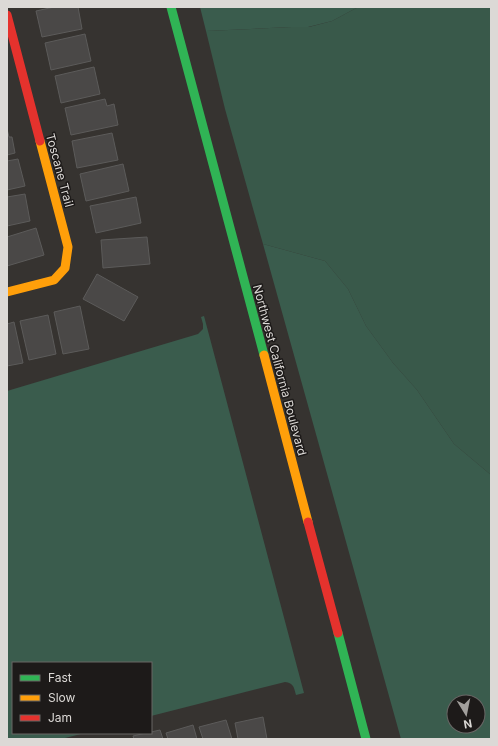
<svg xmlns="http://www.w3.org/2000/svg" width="498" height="746" font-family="Inter,sans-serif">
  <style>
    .green { fill: #39594a }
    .forest { fill: #3a5c4d; fill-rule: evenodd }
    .building { fill: #4a4847; stroke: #5c5b5a }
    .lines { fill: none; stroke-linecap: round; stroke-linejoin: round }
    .fast { stroke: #30b455; stroke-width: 9 }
    .slow { stroke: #ff9f0a; stroke-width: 9 }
    .jam { stroke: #e5322d; stroke-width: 9 }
    .labels { text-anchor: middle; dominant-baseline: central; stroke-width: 3; stroke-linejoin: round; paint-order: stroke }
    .street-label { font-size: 12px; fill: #dcd9d6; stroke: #1d1a19 }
  </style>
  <rect width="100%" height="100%" fill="#363330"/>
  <!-- green -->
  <path class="green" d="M 358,7 L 491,7 L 491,475 L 454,444 L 417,390 L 393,363 L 366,326 L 348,289 L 325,261 L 263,244 L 225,109 L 206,31 L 291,27 L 309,27 L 332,21 Z"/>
  <!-- forest -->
  <g class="forest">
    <path d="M 200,7 L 358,7 L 332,21 L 308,27 L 291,27 L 206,31 Z"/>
    <path d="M 263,244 L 325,261 L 348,289 L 366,326 L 393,363 L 417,390 L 454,444 L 491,475 L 491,739 L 401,739 ZM 454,702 L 478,702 L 478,726 L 454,726 Z"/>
    <path d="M 204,316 L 304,693 L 296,695 C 294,688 294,683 285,682 L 151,716 L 151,663 L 13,663 L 13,733 L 85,733 L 61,739 L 7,739 L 7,391 L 198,334 L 203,329 L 203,324 L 201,317 Z"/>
  </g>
  <!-- building -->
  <g class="building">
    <path d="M 54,7 L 78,7 L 82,29 L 42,37 L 36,11 Z"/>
    <path d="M 85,34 L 91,61 L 51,70 L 45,43 Z"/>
    <path d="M 94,67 L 100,94 L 61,103 L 55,76 Z"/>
    <path d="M 105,99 L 107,106 L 114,104 L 118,125 L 71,135 L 65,108 Z"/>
    <path d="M 7,129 L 9,137 L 12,137 L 15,153 L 7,155 Z"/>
    <path d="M 112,133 L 118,160 L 77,168 L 72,141 Z"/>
    <path d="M 18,159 L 25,186 L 7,190 L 7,161 Z"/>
    <path d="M 123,164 L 129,191 L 86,201 L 80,174 Z"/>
    <path d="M 25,194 L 30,221 L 7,226 L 7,197 Z"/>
    <path d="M 136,197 L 141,223 L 96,233 L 90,206 Z"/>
    <path d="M 36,228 L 44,255 L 7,266 L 7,237 Z"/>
    <path d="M 147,237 L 150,264 L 103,268 L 101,240 Z"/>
    <path d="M 97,274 L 138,297 L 124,321 L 83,299 Z"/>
    <path d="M 80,306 L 89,349 L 63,354 L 54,312 Z"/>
    <path d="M 48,315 L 56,354 L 29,360 L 20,321 Z"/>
    <path d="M 14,322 L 23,363 L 7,366 L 7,324 Z"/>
    <path d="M 263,717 L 267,739 L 238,739 L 235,723 Z"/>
    <path d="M 226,720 L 232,739 L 203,739 L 199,727 Z"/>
    <path d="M 193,725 L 197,739 L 168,739 L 166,733 Z"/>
    <path d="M 160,730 L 163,739 L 134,739 L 133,736 L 146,733 L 151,733 L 151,732 Z"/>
  </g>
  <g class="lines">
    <!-- fast -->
    <g class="fast">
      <path d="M 171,7 L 264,355"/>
      <path d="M 338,633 L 366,739"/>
    </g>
    <!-- slow -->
    <g class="slow">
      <path d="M 7,292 L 54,280 L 65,268 L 68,247 L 40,141"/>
      <path d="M 264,355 L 308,522"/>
    </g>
    <!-- jam -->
    <g class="jam">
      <path d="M 7,15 L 40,141"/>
      <path d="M 308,522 L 338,633"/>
    </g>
  </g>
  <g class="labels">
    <!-- street labels -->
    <g class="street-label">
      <text transform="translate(60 170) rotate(75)">Toscane Trail</text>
      <text transform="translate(280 370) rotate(75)">Northwest California Boulevard</text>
    </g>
  </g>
  <!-- border -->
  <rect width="498" height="746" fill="none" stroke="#dcd9d6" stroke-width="16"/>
  <!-- legend -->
  <rect x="12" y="662" width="140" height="72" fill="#1d1a19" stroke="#696665"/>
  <rect x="20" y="675" width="20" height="6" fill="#30b455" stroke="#696665"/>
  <text x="48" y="682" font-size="12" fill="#dcd9d6">Fast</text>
  <rect x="20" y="695" width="20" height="6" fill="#ff9f0a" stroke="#696665"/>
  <text x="48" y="702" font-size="12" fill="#dcd9d6">Slow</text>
  <rect x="20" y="715" width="20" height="6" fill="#e5322d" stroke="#696665"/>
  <text x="48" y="722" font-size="12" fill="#dcd9d6">Jam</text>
  <!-- north arrow -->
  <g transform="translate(466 714) rotate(170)"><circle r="19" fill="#1d1a19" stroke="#696665"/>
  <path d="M0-3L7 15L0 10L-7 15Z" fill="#a29f9c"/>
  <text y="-6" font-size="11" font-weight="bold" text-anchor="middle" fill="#dcd9d6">N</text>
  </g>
</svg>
